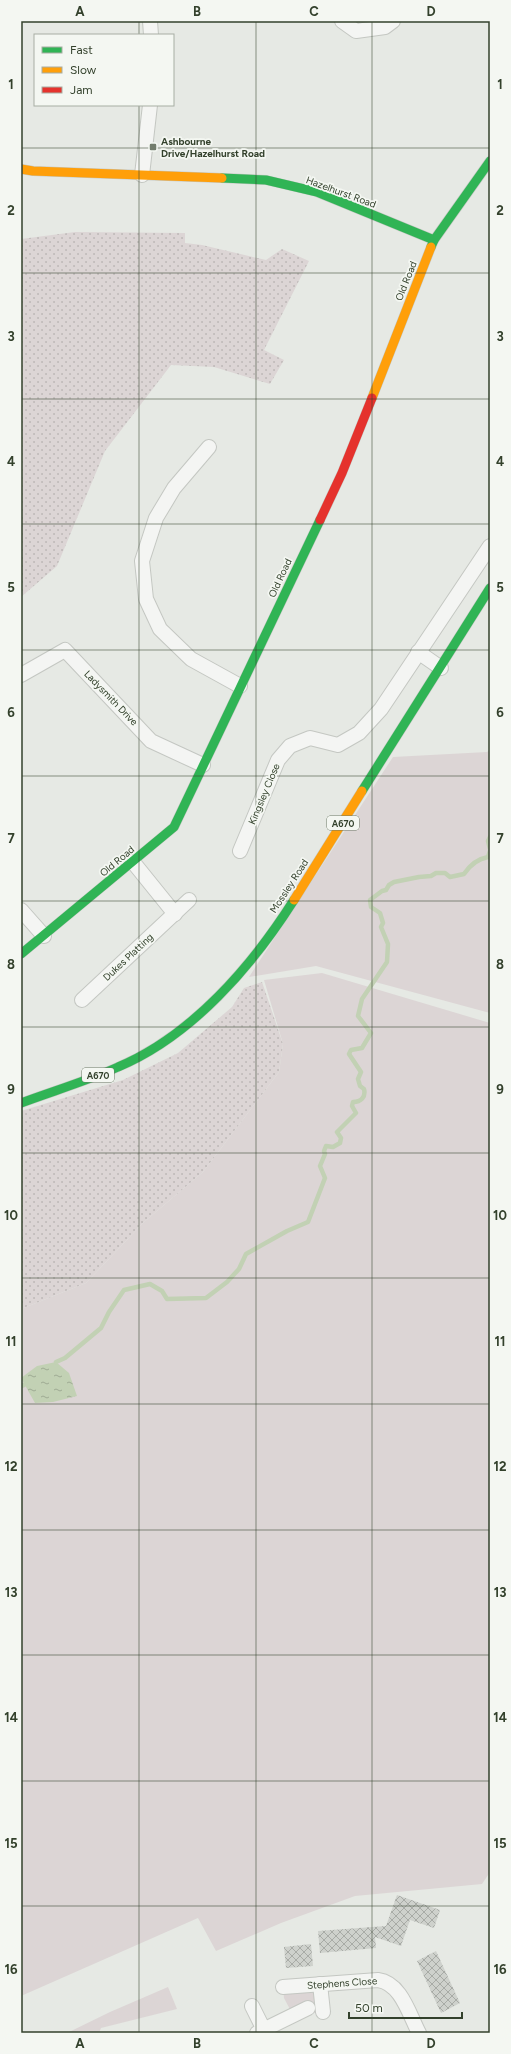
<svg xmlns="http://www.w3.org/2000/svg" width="511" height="2054" font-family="Figtree,sans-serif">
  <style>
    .green { fill: #dcd5d5 }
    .park { fill: url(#park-dots) }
    .water { fill: url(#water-ripples) }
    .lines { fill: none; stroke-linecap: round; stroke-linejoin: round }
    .stream { stroke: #c2d1b4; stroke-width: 4.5 }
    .building { fill: url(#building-cross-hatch) }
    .street-casing { stroke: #c4c7c2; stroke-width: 16 }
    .fast-casing { stroke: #c4c7c2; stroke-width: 10 }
    .slow-casing { stroke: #c4c7c2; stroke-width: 10 }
    .jam-casing { stroke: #c4c7c2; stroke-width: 10 }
    .street { stroke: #f4f5f3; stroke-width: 14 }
    .fast { stroke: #30b455; stroke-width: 9 }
    .slow { stroke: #ff9f0a; stroke-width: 9 }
    .jam { stroke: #e5322d; stroke-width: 9 }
    .grid { fill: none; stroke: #33412c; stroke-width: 1; stroke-opacity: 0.55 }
    .poi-dot { fill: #727c6c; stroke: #f4f7f2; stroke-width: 1.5 }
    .labels { text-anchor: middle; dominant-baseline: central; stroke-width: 3.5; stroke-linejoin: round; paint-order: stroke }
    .shield { fill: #f4f7f2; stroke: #6d7867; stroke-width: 1 }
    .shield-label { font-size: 9px; font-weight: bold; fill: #33412c }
    .poi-label { font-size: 10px; font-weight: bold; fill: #33412c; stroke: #f4f7f2; text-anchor: start }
    .street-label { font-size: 10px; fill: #33412c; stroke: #f4f7f2 }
    .neatline { fill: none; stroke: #33412c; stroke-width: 1.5 }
    .grid-label { font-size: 13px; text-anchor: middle; font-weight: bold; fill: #33412c }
  </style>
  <defs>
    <pattern id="park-dots" width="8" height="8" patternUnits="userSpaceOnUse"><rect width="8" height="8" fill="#dcd5d5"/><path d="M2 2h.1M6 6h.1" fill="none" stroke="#bdb8b7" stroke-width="1.8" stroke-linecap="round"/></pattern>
    <pattern id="water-ripples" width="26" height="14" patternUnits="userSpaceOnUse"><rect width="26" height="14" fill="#c2d1b4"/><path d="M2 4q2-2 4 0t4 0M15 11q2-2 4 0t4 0" fill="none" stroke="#9eab93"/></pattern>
    <pattern id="building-cross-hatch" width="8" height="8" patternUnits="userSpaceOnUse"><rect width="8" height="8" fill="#ced1cc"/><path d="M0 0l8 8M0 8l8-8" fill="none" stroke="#a8aba6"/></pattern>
  </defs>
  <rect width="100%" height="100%" fill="#e6e9e4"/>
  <!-- green -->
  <g class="green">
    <path d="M 490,750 L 490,1013 L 316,966 L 249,977 L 393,757 L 487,752 Z"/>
    <path d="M 322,973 L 490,1023 L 490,1872 L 482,1884 L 355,1896 L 281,1923 L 216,1951 L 198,1918 L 21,1996 L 21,1309 L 86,1283 L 144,1222 L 203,1172 L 279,1072 L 283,1044 L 264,980 Z"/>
    <path d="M 320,1984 L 323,2012 L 293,2015 L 284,1998 L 283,1987 Z"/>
    <path d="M 168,1987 L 177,2009 L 101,2028 L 99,2033 L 67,2033 L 110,2012 Z"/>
  </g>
  <!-- park -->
  <g class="park">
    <path d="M 75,232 L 185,233 L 185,243 L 202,245 L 266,260 L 282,249 L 309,261 L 264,350 L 284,360 L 270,384 L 214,367 L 171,365 L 105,451 L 57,566 L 21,597 L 21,239 Z"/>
    <path d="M 262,982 L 283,1044 L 279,1072 L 203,1172 L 144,1222 L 86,1283 L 21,1309 L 21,1111 L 123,1080 L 178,1053 L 232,1007 L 244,988 Z"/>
  </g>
  <!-- water -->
  <path class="water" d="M 56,1362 L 69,1373 L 77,1396 L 53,1402 L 35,1403 L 21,1378 L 37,1366 Z"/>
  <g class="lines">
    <!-- stream -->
    <g class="stream">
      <path d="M 490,837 L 488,841 L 490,849"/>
      <path d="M 56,1362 L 65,1358 L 101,1328 L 109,1312 L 124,1290 L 150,1284 L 162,1291 L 167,1299 L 206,1298 L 227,1282 L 239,1269 L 246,1254 L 287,1231 L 308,1222 L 325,1178 L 320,1166 L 325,1154 L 324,1151 L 326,1146 L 333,1147 L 340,1143 L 341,1138 L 337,1132 L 356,1113 L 352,1106 L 353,1102 C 361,1102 366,1097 364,1089 L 360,1086 L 358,1079 L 361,1072 L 349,1054 L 351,1050 L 362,1048 L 371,1033 L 358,1016 L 362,999 L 387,962 L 388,944 L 381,927 L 383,923 L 380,913 L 371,907 L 370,900 L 382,891 L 386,890 L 389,885 L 394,882 L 419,877 L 431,876 L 436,873 L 445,873 L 450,877 L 464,874 C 470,865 477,859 488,857 L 490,851"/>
      <path d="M 21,1386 L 24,1385"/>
    </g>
  </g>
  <!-- building -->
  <g class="building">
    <path d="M 397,1895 L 440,1910 L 434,1928 L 410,1920 L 401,1946 L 375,1937 L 376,1948 L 320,1953 L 318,1931 L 386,1926 Z"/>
    <path d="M 311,1944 L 313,1966 L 286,1968 L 284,1947 Z"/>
    <path d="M 436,1951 L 460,2003 L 441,2013 L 417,1961 Z"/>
  </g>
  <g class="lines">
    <defs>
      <g id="street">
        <path d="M 150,21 L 151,35"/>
        <path d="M 342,21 L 356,31 L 385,27 L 393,21"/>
        <path d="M 142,175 L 150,105"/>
        <path d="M 209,447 L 174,488 L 156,518 L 142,561 L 146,599 L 160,629 L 191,659 L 240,686"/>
        <path d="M 418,652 L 441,668"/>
        <path d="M 21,675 L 65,650 L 151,741 L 203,765"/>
        <path d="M 240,851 L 278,760 L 290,746 L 310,738 L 338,745 L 359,733 L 381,709 L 490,546"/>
        <path d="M 133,862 L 175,914"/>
        <path d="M 21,910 L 44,936"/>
        <path d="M 82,1000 L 189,900"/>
        <path d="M 320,1984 L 323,2012"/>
        <path d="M 283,1987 L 378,1980 C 401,1983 409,2014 419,2033"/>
        <path d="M 252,2006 L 264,2030"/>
        <path d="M 257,2033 L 308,2008"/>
      </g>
      <g id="fast">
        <path d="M 222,178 L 266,180 L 317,192 L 434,240"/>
        <path d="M 431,247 L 434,240 L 490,161"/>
        <path d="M 362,791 L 490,588"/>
        <path d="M 21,954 L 174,827 L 320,520"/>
        <path d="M 21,1103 C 53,1091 87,1081 118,1067 C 192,1036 252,966 294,900"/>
      </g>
      <g id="slow">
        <path d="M 21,169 L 33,171 L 222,178"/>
        <path d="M 372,398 L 431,247"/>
        <path d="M 294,900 L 362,791"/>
      </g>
      <path id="jam" d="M 320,520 L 342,473 L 372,398"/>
    </defs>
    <!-- street casing -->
    <use href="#street" class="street-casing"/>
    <!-- fast casing -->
    <use href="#fast" class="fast-casing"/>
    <!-- slow casing -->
    <use href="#slow" class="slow-casing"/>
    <!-- jam casing -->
    <use href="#jam" class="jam-casing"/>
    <!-- street -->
    <use href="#street" class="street"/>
    <!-- fast -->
    <use href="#fast" class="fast"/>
    <!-- slow -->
    <use href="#slow" class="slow"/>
    <!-- jam -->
    <use href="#jam" class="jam"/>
  </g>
  <!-- grid -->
  <path class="grid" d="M 139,21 L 139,35M 256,21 L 256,2033M 372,21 L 372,2033M 139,105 L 139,2033M 21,148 L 490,148M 21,273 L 490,273M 21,399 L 490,399M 21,524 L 490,524M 21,650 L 490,650M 21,776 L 490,776M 21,901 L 490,901M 21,1027 L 490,1027M 21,1153 L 490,1153M 21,1278 L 490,1278M 21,1404 L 490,1404M 21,1530 L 490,1530M 21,1655 L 490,1655M 21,1781 L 490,1781M 21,1906 L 490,1906"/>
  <!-- markers -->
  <rect class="poi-dot" x="149" y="143" width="8" height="8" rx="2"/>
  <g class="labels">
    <!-- shield labels -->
    <g class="shield">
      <rect x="327" y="816" width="32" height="14" rx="3"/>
      <rect x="82" y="1068" width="32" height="14" rx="3"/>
    </g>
    <g class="shield-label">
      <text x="343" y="823">A670</text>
      <text x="98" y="1075">A670</text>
    </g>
    <!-- poi labels -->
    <g class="poi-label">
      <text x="161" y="141">Ashbourne<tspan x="161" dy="12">Drive/Hazelhurst Road</tspan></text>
    </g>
    <!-- street labels -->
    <g class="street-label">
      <text transform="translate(341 192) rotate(20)">Hazelhurst Road</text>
      <text transform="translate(406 281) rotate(-68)">Old Road</text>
      <text transform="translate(280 578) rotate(-65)">Old Road</text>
      <text transform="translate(111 698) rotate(46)">Ladysmith Drive</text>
      <text transform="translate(264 794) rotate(-67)">Kingsley Close</text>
      <text transform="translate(117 861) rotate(-40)">Old Road</text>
      <text transform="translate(289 886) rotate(-57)">Mossley Road</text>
      <text transform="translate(128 957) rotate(-43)">Dukes Platting</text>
      <text transform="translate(342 1983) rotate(-4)">Stephens Close</text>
    </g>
  </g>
  <!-- border -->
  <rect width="511" height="2054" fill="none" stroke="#f4f7f2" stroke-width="44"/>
  <!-- legend -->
  <rect x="34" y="34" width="140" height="72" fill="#f4f7f2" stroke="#a7aea3"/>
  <rect x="42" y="47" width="20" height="6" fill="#30b455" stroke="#a7aea3"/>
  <text x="70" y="54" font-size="12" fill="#33412c">Fast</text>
  <rect x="42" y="67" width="20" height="6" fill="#ff9f0a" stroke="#a7aea3"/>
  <text x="70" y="74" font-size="12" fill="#33412c">Slow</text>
  <rect x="42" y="87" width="20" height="6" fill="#e5322d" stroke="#a7aea3"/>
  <text x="70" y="94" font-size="12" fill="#33412c">Jam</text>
  <!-- scale -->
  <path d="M349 2012v6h113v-6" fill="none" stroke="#33412c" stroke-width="2"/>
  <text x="355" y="2012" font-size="12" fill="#33412c" stroke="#f4f7f2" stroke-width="3" paint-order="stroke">50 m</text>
  <rect x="22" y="22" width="467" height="2010" class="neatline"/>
  <g class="grid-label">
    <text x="80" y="16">A</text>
    <text x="197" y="16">B</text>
    <text x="314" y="16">C</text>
    <text x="431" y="16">D</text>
    <text x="11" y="89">1</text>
    <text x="500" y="89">1</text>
    <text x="11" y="215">2</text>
    <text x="500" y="215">2</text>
    <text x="11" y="341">3</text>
    <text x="500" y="341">3</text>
    <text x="11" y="466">4</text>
    <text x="500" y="466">4</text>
    <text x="11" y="592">5</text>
    <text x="500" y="592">5</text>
    <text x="11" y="717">6</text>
    <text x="500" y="717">6</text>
    <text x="11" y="843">7</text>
    <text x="500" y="843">7</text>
    <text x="11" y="969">8</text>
    <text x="500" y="969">8</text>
    <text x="11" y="1094">9</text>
    <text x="500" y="1094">9</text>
    <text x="11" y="1220">10</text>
    <text x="500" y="1220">10</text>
    <text x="11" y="1346">11</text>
    <text x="500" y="1346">11</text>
    <text x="11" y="1471">12</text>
    <text x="500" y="1471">12</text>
    <text x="11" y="1597">13</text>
    <text x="500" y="1597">13</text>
    <text x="11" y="1722">14</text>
    <text x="500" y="1722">14</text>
    <text x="11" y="1848">15</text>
    <text x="500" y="1848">15</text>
    <text x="11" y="1974">16</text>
    <text x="500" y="1974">16</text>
    <text x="80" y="2048">A</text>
    <text x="197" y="2048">B</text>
    <text x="314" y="2048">C</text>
    <text x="431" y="2048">D</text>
  </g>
</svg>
